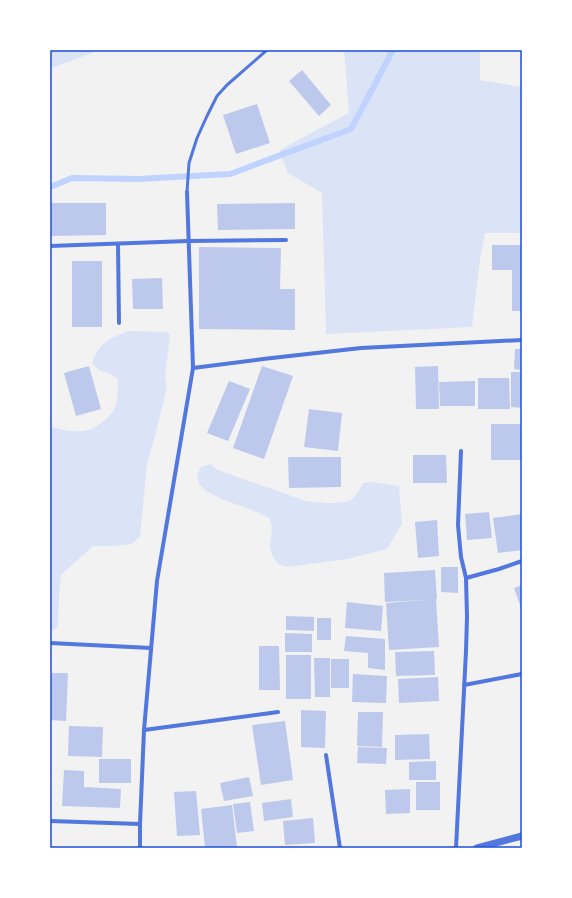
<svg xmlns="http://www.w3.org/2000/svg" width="572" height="898" font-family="'Noto Serif',serif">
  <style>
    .green { fill: #dbe4f7 }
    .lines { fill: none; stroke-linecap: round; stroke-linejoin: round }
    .stream { stroke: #bfd3fe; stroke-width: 6 }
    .building { fill: #bdc9ec }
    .service { stroke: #5277de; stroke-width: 3 }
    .minor { stroke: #5277de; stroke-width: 4 }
    .tertiary { stroke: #5277de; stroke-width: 7 }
    .neatline { fill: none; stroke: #1d4ed8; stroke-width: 1.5 }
  </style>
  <rect width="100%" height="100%" fill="#f2f2f2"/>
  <!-- green -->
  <g class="green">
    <path d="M 50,50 L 100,50 L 52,68 L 50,78 Z"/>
    <path d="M 344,50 L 480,50 L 480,80 L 522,87 L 522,233 L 485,233 L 480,259 L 472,327 L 326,334 L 322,193 L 288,173 L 279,151 L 309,134 L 349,113 Z"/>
    <path d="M 128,331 L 166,332 L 170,335 L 165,377 L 167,387 L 156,432 L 147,464 L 140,537 L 131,544 L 113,546 L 93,546 L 61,575 L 59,596 L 58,627 L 50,632 L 50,426 C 59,430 74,432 84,431 C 94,430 112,417 115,407 C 118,399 118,386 118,379 L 109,373 L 99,370 L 92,363 C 99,342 109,339 128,331 Z"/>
    <path d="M 210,464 L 218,470 L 306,501 C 317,503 343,505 352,499 C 357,495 360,488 363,483 L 373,482 L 399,486 L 402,524 L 387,549 L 347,559 L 288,567 L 278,564 L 272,555 L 270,546 L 272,527 L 269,518 L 252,510 L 224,500 L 206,491 L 199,484 L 197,475 L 201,467 Z"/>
  </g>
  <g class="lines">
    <!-- stream -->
    <path class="stream" d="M 50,187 L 72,178 L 138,179 L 230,174 L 351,129 L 393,50"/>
  </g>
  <!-- building -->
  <g class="building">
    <path d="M 302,70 L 331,105 L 319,116 L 289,81 Z"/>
    <path d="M 257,104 L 270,143 L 236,154 L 223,115 Z"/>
    <path d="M 50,203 L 106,203 L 106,235 L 50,236 Z"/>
    <path d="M 295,203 L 295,229 L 218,230 L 217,204 Z"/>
    <path d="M 492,245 L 522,245 L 522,311 L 512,311 L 512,270 L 492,270 Z"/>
    <path d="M 199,247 L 281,248 L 280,289 L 295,289 L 295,330 L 199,329 Z"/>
    <rect x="72" y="261" width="30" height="66"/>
    <path d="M 162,278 L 163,309 L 133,309 L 132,279 Z"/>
    <path d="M 515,349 L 522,349 L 522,370 L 514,369 Z"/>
    <path d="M 89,366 L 101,409 L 76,416 L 64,373 Z"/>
    <path d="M 262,366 L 293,376 L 264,459 L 233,448 Z"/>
    <path d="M 438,366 L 439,409 L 416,409 L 415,367 Z"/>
    <path d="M 511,372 L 522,372 L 522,408 L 511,407 Z"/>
    <path d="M 478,378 L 509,378 L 510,409 L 478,409 Z"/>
    <path d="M 229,381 L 250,389 L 228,441 L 207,433 Z"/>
    <path d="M 475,381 L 475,406 L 440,406 L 439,382 Z"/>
    <path d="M 309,409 L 342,413 L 338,451 L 304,447 Z"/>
    <rect x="491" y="424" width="31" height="36"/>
    <path d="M 413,455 L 446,455 L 447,483 L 413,483 Z"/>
    <path d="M 288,457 L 341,457 L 341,487 L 289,488 Z"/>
    <path d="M 489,512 L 492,538 L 467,540 L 465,514 Z"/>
    <path d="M 522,514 L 522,550 L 498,553 L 493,518 Z"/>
    <path d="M 437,520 L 439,556 L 418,558 L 415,522 Z"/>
    <path d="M 441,567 L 458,567 L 458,593 L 441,592 Z"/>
    <path d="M 435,570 L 437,599 L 436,599 L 439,647 L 389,650 L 386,603 L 424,600 L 385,602 L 384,573 Z"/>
    <path d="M 522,585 L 522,611 L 514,588 Z"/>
    <path d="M 347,602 L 383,606 L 381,631 L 345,628 Z"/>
    <path d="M 286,616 L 314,617 L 314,631 L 286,630 Z"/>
    <rect x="317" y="618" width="14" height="22"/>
    <path d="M 285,633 L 312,634 L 312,652 L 285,652 Z"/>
    <path d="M 346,636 L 385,639 L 385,670 L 368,668 L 368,653 L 344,651 Z"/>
    <path d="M 259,646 L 279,646 L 280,690 L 259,690 Z"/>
    <path d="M 434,651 L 435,675 L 396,676 L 395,652 Z"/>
    <rect x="286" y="655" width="25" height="44"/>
    <path d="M 314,658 L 330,658 L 330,697 L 315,697 Z"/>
    <rect x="331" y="659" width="18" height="29"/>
    <path d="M 50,673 L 68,673 L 66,721 L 50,720 Z"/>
    <path d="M 353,674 L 387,676 L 386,703 L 352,702 Z"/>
    <path d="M 438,677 L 439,701 L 399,703 L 398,679 Z"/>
    <path d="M 301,710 L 326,711 L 325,748 L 301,747 Z"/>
    <path d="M 358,712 L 383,712 L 382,747 L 357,746 Z"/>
    <path d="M 285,721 L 293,780 L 261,785 L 252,725 Z"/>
    <path d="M 69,726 L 103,727 L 102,757 L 68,756 Z"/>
    <path d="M 429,734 L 430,759 L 395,760 L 395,735 Z"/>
    <path d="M 358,747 L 387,748 L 386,764 L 357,763 Z"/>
    <rect x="99" y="759" width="32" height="24"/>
    <path d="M 436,761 L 436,780 L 409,780 L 409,762 Z"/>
    <path d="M 64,770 L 84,771 L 84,787 L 121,789 L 120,808 L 62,806 Z"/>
    <path d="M 249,777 L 253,796 L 224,801 L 220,783 Z"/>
    <rect x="416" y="782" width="24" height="28"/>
    <path d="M 410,789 L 410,813 L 386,814 L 385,790 Z"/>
    <path d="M 196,791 L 200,835 L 177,836 L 174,792 Z"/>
    <path d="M 291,799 L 293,817 L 264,821 L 262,803 Z"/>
    <path d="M 250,802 L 254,831 L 237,833 L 233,804 Z"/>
    <path d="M 232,805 L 237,847 L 205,848 L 201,809 Z"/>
    <path d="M 313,818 L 315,843 L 285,845 L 283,821 Z"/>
  </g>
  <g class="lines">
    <!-- service -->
    <path class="service" d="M 187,192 L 189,163 L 197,138 L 207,116 L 217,96 L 227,85 L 267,50"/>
    <!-- minor -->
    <g class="minor">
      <path d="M 118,244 L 119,323"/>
      <path d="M 50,246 L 188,241 L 286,240"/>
      <path d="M 193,368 L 263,359 L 361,348 L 522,340"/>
      <path d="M 461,451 L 458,525 L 461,557 L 466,578"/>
      <path d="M 50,643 L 151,648"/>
      <path d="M 464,685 L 522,674"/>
      <path d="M 144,730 L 278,712"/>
      <path d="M 326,755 L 340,848"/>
      <path d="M 50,821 L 140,824"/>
      <path d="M 140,848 L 140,824 L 144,730 L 157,581 L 193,368 L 187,192"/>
      <path d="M 456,848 L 466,651 L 467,617 L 466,578 L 499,569 L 522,561"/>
    </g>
    <!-- tertiary -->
    <path class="tertiary" d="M 477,848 L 522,836"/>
  </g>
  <!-- border -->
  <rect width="572" height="898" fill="none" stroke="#ffffff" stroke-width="102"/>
  <rect x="51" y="51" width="470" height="796" class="neatline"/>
</svg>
